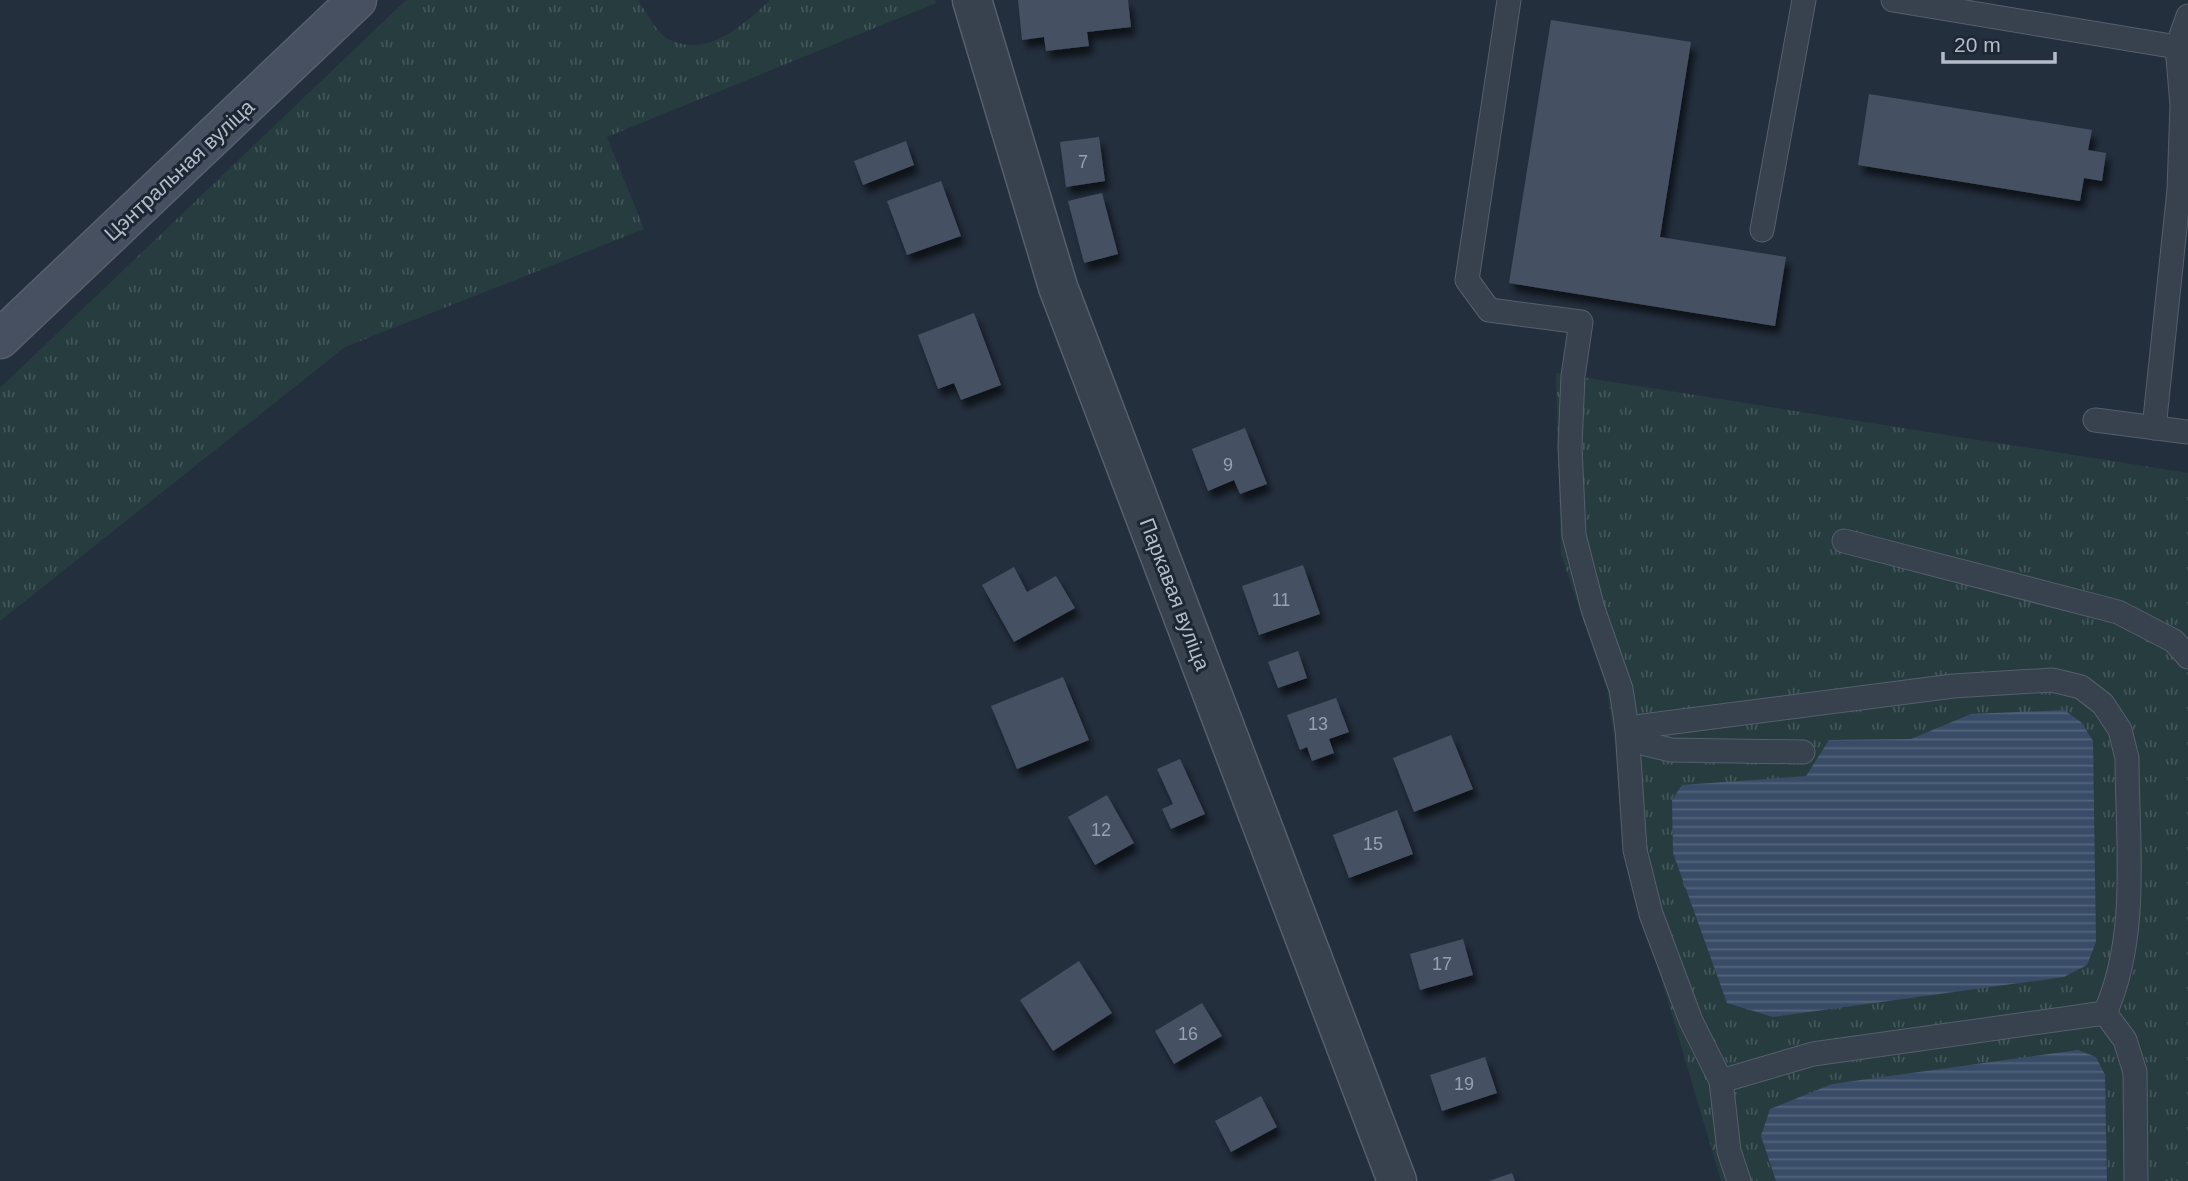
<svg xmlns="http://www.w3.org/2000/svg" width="2188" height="1181" font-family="Arial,sans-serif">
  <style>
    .grass { fill: url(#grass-tufts) }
    .water { fill: url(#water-rules) }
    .building { fill: #455162; filter: url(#shadow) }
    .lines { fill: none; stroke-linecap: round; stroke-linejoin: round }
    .service-casing { stroke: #565f6c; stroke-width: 25 }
    .minor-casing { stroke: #565f6c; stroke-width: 41 }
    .secondary-casing { stroke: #565f6c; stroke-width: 41 }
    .service { stroke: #38414e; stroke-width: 23 }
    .minor { stroke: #38414e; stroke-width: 38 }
    .secondary { stroke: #465061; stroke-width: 38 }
    .labels { text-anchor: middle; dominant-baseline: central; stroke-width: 6; stroke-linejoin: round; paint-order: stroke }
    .number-label { font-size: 18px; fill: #98a1af }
    .street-label { font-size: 21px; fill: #b4bcc9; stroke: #1d2633 }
  </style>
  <defs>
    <pattern id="grass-tufts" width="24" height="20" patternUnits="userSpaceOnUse" patternTransform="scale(1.75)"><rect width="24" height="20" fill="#263c3f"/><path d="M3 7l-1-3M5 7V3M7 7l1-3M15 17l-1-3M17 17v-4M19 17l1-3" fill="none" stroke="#435659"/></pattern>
    <pattern id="water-rules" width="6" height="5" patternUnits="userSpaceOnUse" patternTransform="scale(1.75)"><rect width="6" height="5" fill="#394c67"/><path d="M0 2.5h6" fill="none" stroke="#53647b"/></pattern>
    <filter id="shadow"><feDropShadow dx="4.5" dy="8" stdDeviation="3.5" flood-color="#0009"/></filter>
  </defs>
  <rect width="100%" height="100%" fill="#242f3e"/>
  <!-- grass -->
  <g class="grass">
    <path d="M 406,0 L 638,0 C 646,11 657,34 668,39 C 707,59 743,25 770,0 L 935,0 L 936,3 L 607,137 L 644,229 L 345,347 L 0,621 L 0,388 Z"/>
    <path d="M 1556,373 L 2188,473 L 2188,1181 L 1721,1181 L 1624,852 L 1615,745 L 1607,690 L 1561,554 Z"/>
  </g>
  <!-- water -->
  <g class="water">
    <path d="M 2064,710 L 2081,722 L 2093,741 L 2096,942 L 2087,965 L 2064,977 L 1773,1017 L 1727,1003 L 1673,853 L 1672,800 L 1682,785 L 1806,776 L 1829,740 L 1911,739 L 1971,714 Z"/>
    <path d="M 2078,1050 L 2096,1057 L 2105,1075 L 2107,1181 L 1776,1181 L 1761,1136 L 1770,1109 L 1832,1084 Z"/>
  </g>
  <!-- building -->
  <g class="building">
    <path d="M 1018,0 L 1128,0 L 1131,27 L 1087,32 L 1089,46 L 1046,51 L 1044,37 L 1022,40 Z"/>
    <path d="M 1551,20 L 1691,42 L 1660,237 L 1786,257 L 1775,326 L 1509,283 Z"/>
    <path d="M 1869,94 L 2092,130 L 2088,150 L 2106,153 L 2102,181 L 2084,178 L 2080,201 L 1858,165 Z"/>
    <path d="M 1099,137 L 1105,181 L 1066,187 L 1060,142 Z"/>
    <path d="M 906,141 L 914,165 L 863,185 L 854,161 Z"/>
    <path d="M 941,181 L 961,236 L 907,255 L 887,201 Z"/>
    <path d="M 1102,193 L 1118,254 L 1084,263 L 1068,201 Z"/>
    <path d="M 974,313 L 1001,385 L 961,400 L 954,383 L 938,389 L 918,335 Z"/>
    <path d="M 1245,428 L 1267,484 L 1240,494 L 1234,480 L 1208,491 L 1192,449 Z"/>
    <path d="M 1303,565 L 1320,614 L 1259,635 L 1242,586 Z"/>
    <path d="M 1014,567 L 1027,592 L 1056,576 L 1075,608 L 1014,642 L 982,585 Z"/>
    <path d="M 1298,651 L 1307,678 L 1278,688 L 1268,662 Z"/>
    <path d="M 1063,677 L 1089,740 L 1017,769 L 991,706 Z"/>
    <path d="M 1336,698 L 1349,732 L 1329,739 L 1334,753 L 1312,761 L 1307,747 L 1300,750 L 1287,715 Z"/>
    <path d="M 1451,735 L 1473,789 L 1414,812 L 1393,758 Z"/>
    <path d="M 1180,759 L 1205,814 L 1171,829 L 1162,809 L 1173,804 L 1157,769 Z"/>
    <path d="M 1107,795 L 1134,843 L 1095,865 L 1068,817 Z"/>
    <path d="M 1397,810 L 1413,854 L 1349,878 L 1333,835 Z"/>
    <path d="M 1463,939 L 1473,975 L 1420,990 L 1410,954 Z"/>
    <path d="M 1079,961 L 1112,1013 L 1053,1051 L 1020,1000 Z"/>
    <path d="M 1202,1003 L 1222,1036 L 1174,1064 L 1155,1031 Z"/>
    <path d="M 1485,1057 L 1497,1093 L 1442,1111 L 1430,1075 Z"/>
    <path d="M 1261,1096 L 1277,1127 L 1231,1152 L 1215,1121 Z"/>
    <path d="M 1512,1173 L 1515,1181 L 1489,1181 Z"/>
  </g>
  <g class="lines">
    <defs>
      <g id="service">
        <path d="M 1509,0 L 1467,280 L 1489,310 L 1581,322 L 1573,376 L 1570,446 L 1574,535 L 1593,609 L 1621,689 L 1627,728 L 1635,850 L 1651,914 L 1691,1021 L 1721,1081 L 1729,1151 L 1739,1181"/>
        <path d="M 1893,0 L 2177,47"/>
        <path d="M 1762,230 L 1804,0"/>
        <path d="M 2095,420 L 2188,432"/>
        <path d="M 2154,428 L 2179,190 L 2182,105 L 2177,47 L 2188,16"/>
        <path d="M 1844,541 L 2118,612 L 2174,641 L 2188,657"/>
        <path d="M 1627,728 L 1953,686 L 2052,680 L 2081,687 L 2103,704 L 2120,730 L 2127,758 C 2127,841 2140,935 2105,1013 L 2125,1040 L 2135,1072 L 2136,1181"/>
        <path d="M 1627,728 L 1646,744 L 1671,750 L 1803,752"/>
        <path d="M 1721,1081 L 1813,1054 L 2105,1013"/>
      </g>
      <path id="minor" d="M 972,0 L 1058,287 L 1397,1181"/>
      <path id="secondary" d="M 0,339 L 357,0"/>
    </defs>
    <!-- service casing -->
    <use href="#service" class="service-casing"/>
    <!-- minor casing -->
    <use href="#minor" class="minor-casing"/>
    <!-- secondary casing -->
    <use href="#secondary" class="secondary-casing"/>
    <!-- service -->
    <use href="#service" class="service"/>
    <!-- minor -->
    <use href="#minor" class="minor"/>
    <!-- secondary -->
    <use href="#secondary" class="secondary"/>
  </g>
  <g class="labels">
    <!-- number labels -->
    <g class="number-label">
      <text x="1083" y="162">7</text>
      <text x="1228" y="465">9</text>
      <text x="1281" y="600">11</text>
      <text x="1318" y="724">13</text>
      <text x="1101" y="830">12</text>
      <text x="1373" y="844">15</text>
      <text x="1442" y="964">17</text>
      <text x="1188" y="1034">16</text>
      <text x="1464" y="1084">19</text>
    </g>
    <!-- street labels -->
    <g class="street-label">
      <text transform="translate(179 170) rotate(-43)">Цэнтральная вуліца</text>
      <text transform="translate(1175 594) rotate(69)">Паркавая вуліца</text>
    </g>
  </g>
  <!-- scale -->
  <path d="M1943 52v10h112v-10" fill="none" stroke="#b4bcc9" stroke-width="3.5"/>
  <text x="1954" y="52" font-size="21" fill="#b4bcc9" stroke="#1d2633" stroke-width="5" paint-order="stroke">20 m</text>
</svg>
